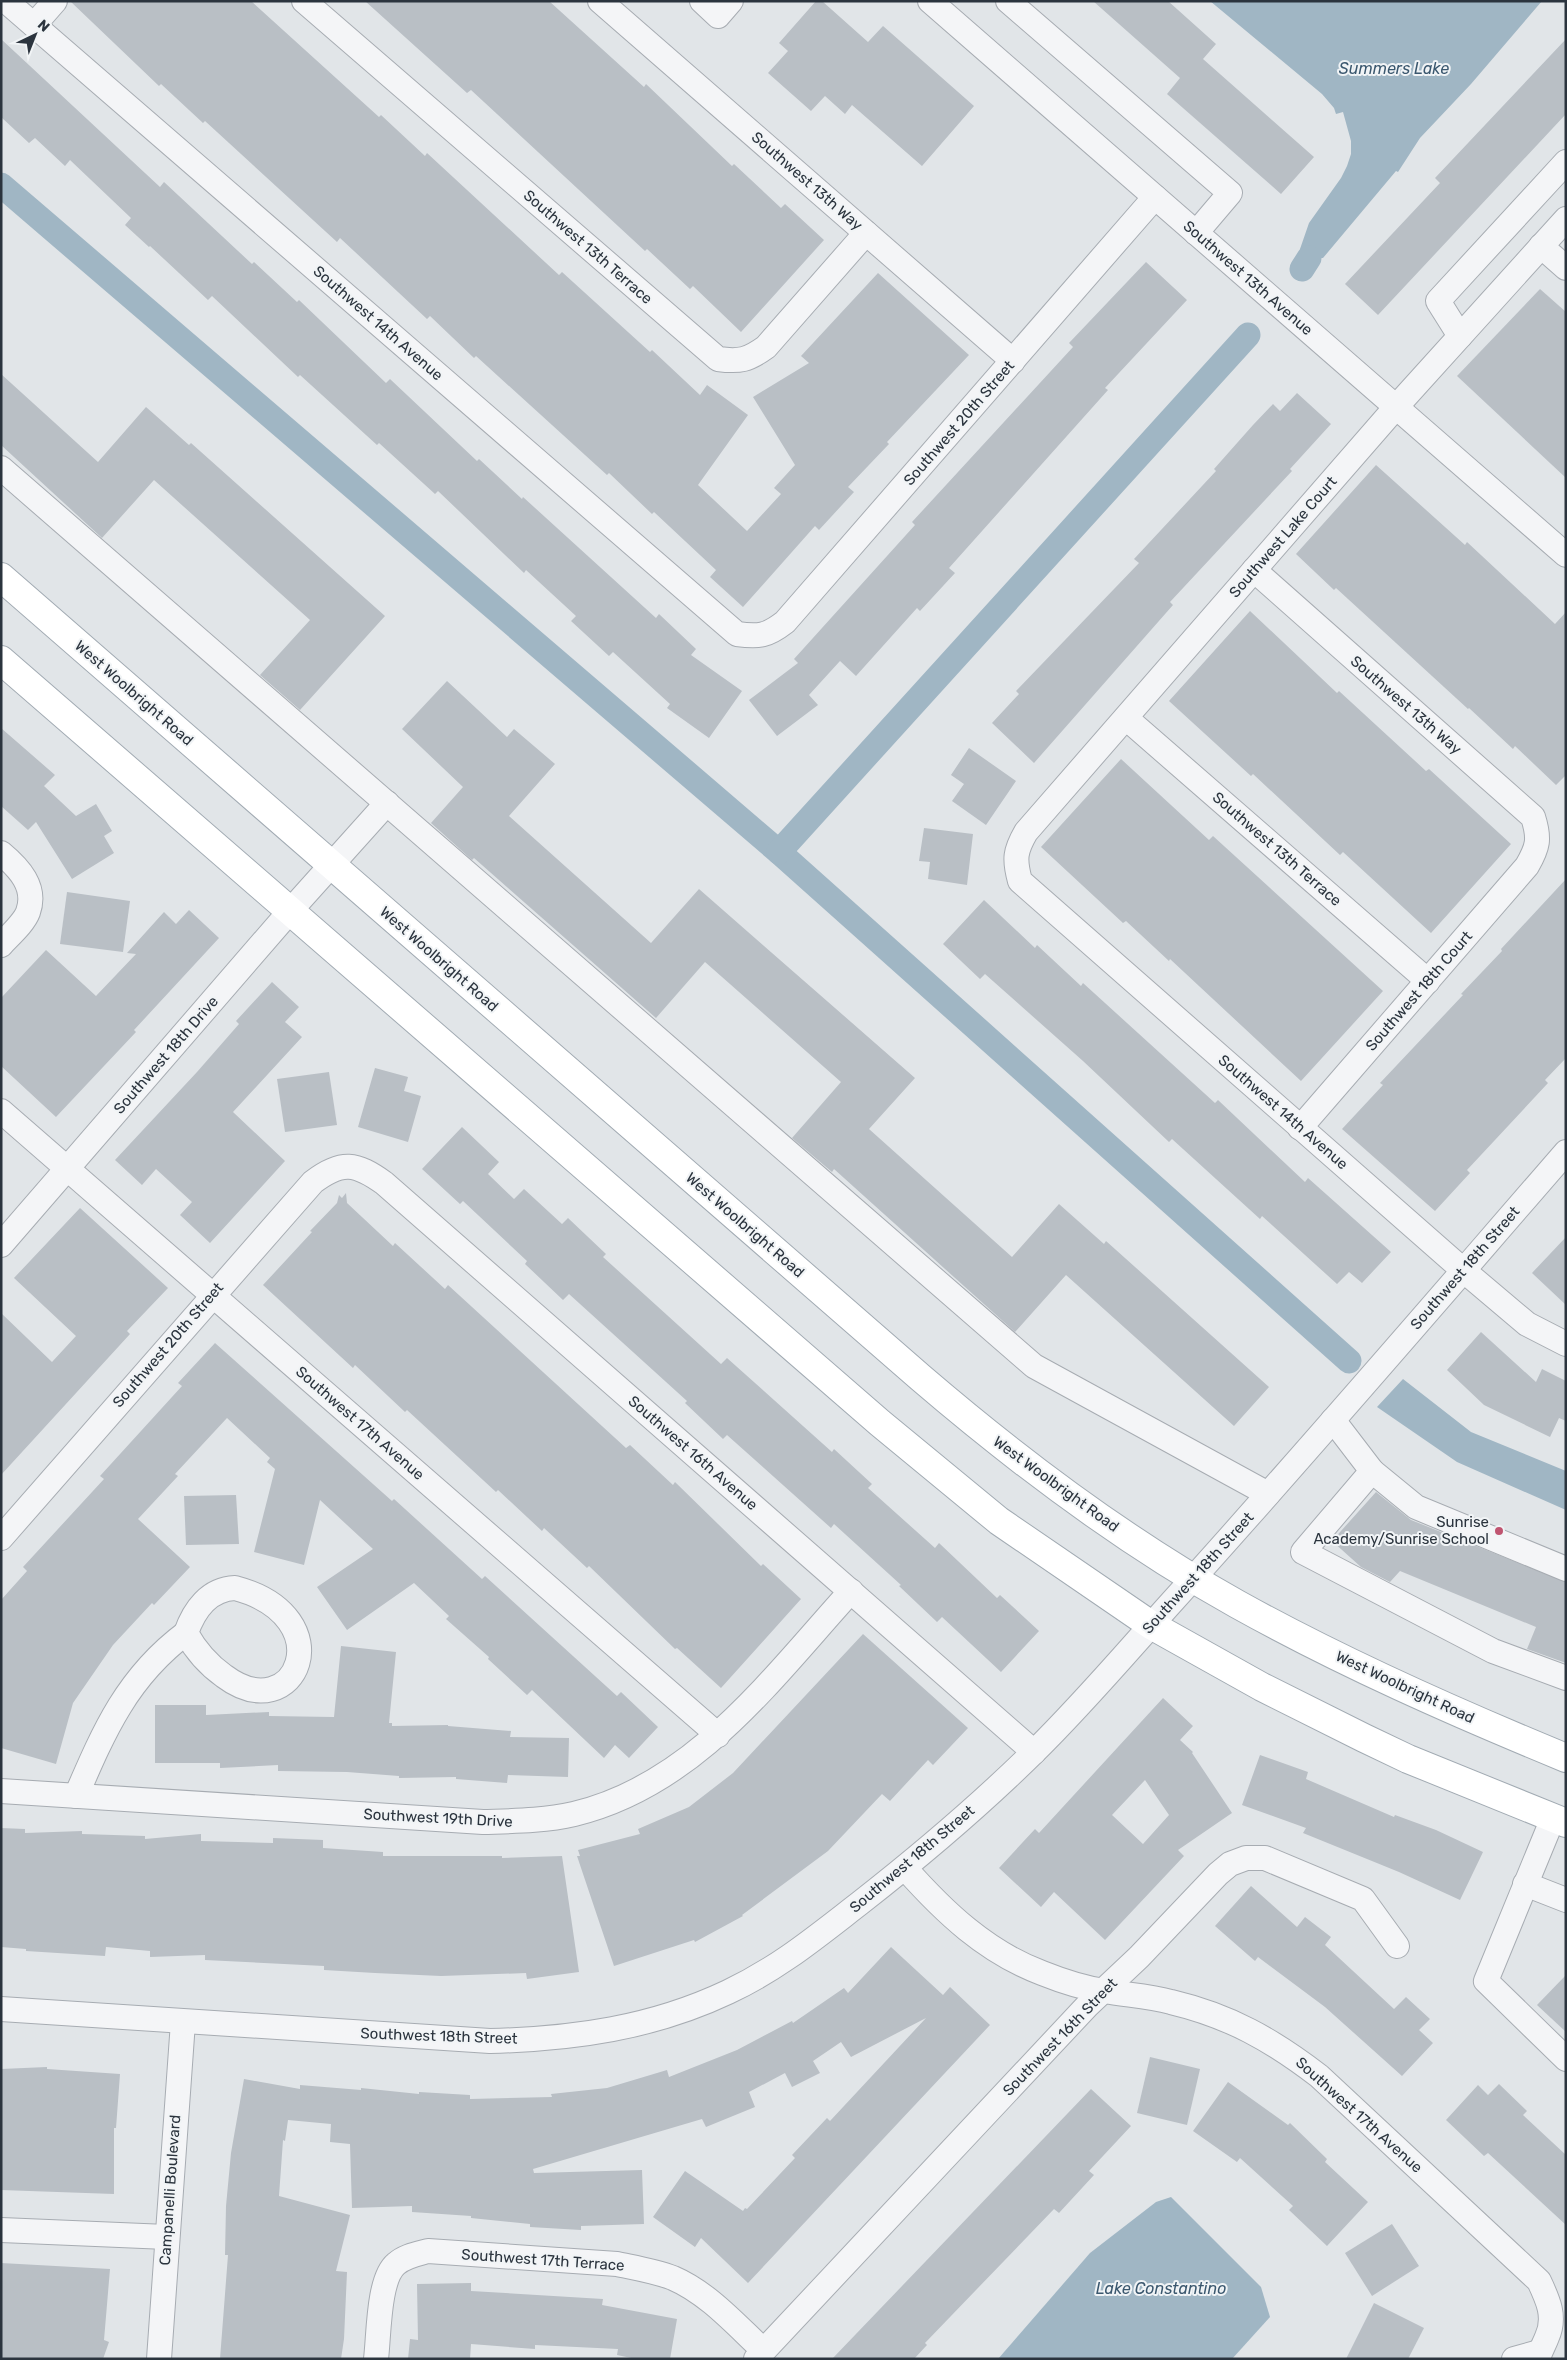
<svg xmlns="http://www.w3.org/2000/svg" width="1567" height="2360" font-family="Rubik,sans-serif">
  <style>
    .water { fill: #a0b6c4 }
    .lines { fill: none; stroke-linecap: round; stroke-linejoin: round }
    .canal { stroke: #a0b6c4; stroke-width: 25 }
    .building { fill: #b9bfc5; fill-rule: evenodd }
    .minor-casing { stroke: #a7acb2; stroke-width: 26 }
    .major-casing { stroke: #a2abb3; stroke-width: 30 }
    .minor { stroke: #f4f5f7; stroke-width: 24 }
    .major { stroke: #fff; stroke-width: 28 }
    .poi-dot { fill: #c05470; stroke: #f1f4f6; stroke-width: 2 }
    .labels { text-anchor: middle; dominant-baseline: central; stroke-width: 4; stroke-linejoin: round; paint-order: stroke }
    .street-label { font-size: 15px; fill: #2b343e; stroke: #f1f4f6 }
    .poi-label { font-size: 15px; fill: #2b343e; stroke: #f1f4f6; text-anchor: end }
    .water-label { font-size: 16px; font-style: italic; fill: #3a576e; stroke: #f1f4f6 }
  </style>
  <rect width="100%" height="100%" fill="#e1e5e8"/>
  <!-- water -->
  <g class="water">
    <path d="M 1210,1 L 1542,1 L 1471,84 L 1420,138 L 1398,172 L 1396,171 L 1323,258 L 1309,258 L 1300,249 L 1309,223 L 1341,178 L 1347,166 L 1351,154 L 1351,141 L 1343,112 L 1336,114 L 1334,108 L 1322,94 Z"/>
    <path d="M 1403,1379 L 1471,1432 L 1566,1471 L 1566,1510 L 1457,1462 L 1377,1407 Z"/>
    <path d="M 1171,2197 L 1261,2287 L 1270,2317 L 1232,2359 L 998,2359 L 1090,2253 L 1156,2202 Z"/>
  </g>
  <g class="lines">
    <!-- canal -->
    <g class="canal">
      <path d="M 1,185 L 779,852 L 1349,1361"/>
      <path d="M 1302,269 L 1309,258"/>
      <path d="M 779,852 L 1248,335"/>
    </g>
  </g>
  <!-- building -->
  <g class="building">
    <path d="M 70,1 L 251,1 L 379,117 L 381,115 L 425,156 L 427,153 L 559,275 L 562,272 L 650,352 L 652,350 L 700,395 L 707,385 L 748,415 L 698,485 L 747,531 L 781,494 L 774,488 L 795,465 L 753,397 L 809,363 L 801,356 L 878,273 L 969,355 L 887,442 L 889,444 L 848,487 L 854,492 L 819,530 L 815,526 L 743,607 L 710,577 L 716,570 L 654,512 L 652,514 L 609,473 L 607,475 L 476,356 L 474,358 L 430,316 L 427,319 L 340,238 L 337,242 L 205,121 L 203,123 L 161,84 L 159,86 Z"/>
    <path d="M 365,1 L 549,1 L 644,87 L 646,84 L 732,166 L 734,164 L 781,208 L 785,204 L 824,240 L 741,332 L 693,286 L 690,289 L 647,249 L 645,251 L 471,90 L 467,93 Z"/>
    <path d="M 816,1 L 822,1 L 868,42 L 883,26 L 974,106 L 922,166 L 852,105 L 845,114 L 825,96 L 811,111 L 768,73 L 788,51 L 779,43 Z"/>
    <path d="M 1093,1 L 1168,1 L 1216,44 L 1203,59 L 1314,157 L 1281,194 L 1167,94 L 1180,78 Z"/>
    <path d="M 1,39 L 160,187 L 164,182 L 252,264 L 254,262 L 297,302 L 299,300 L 386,383 L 390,379 L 477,461 L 479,459 L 522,499 L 523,497 L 656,618 L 659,614 L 696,649 L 691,655 L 742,691 L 709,738 L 667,708 L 670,704 L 613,652 L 609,656 L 571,621 L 576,616 L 526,570 L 524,573 L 438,491 L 435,494 L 379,443 L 377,445 L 300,375 L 298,377 L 212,296 L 208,300 L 150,246 L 149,247 L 125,225 L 131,218 L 70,160 L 65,166 L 35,138 L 29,143 L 1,117 Z"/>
    <path d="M 1566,39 L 1566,114 L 1378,315 L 1345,284 L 1440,183 L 1435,178 Z"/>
    <path d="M 1146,262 L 1187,300 L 1105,388 L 1108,390 L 949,568 L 955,573 L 920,611 L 917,608 L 856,676 L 840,661 L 809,695 L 818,705 L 777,736 L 749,700 L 798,663 L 794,659 L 915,525 L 912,522 L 1073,347 L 1069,343 Z"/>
    <path d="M 1540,289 L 1566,312 L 1566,478 L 1457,376 Z"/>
    <path d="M 1,374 L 98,462 L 146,407 L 189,445 L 191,443 L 385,616 L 300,710 L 260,675 L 310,620 L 154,480 L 102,538 L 1,445 Z"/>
    <path d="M 1297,393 L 1331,424 L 1290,469 L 1292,471 L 1170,602 L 1173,605 L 1034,763 L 992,723 L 1019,694 L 1016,691 L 1139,563 L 1134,559 L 1216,471 L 1214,469 L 1253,425 L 1273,404 L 1280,411 Z"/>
    <path d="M 1376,465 L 1465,545 L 1467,542 L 1555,624 L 1566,612 L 1566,775 L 1556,785 L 1515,746 L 1513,749 L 1469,708 L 1468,709 L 1336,588 L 1334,590 L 1296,554 Z"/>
    <path d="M 1250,611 L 1337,693 L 1339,691 L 1426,771 L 1429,769 L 1511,844 L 1431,933 L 1343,852 L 1340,855 L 1253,774 L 1251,776 L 1169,701 Z"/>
    <path d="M 447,681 L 507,737 L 514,729 L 555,764 L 509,816 L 651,943 L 699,889 L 915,1078 L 869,1129 L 1012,1257 L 1059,1204 L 1104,1244 L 1106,1241 L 1269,1387 L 1234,1426 L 1066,1275 L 1015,1332 L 834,1169 L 832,1172 L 792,1138 L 841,1082 L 705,962 L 656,1018 L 474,858 L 472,860 L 431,823 L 463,787 L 402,729 Z"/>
    <path d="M 1,728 L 55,775 L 44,786 L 76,816 L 96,804 L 112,831 L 104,836 L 114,853 L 72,879 L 36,822 L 28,830 L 1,806 Z"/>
    <path d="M 969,748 L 1016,781 L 986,825 L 952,801 L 964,784 L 951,775 Z"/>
    <path d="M 1121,759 L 1209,840 L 1213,836 L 1383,991 L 1301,1081 L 1170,959 L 1169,961 L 1126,921 L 1123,923 L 1041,847 Z"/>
    <path d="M 924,828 L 973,834 L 967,885 L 928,879 L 930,862 L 919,861 Z"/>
    <path d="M 1566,879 L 1566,1058 L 1545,1080 L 1548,1083 L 1467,1170 L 1470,1173 L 1435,1211 L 1342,1129 L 1383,1085 L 1380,1083 L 1463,995 L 1461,994 L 1502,951 L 1501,949 Z"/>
    <path d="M 67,892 L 130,901 L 123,952 L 60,944 Z"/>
    <path d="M 984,900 L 1035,948 L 1037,945 L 1081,986 L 1083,983 L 1215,1103 L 1218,1100 L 1305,1182 L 1308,1178 L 1391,1252 L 1362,1283 L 1349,1272 L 1337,1284 L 1262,1216 L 1260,1219 L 1172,1139 L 1169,1142 L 1083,1061 L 985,974 L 980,979 L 943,944 Z"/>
    <path d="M 189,910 L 219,938 L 134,1030 L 136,1032 L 56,1117 L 1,1066 L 1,998 L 46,950 L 96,996 L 136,954 L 127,953 L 164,912 L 176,924 Z"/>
    <path d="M 272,982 L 299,1007 L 285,1022 L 302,1037 L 233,1112 L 285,1161 L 210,1243 L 180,1215 L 192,1202 L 156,1169 L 142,1185 L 115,1160 L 197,1072 L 239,1024 L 236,1021 Z"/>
    <path d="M 375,1068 L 408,1077 L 404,1091 L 421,1096 L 408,1142 L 358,1127 Z"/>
    <path d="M 329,1072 L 337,1125 L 285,1132 L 277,1079 Z"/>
    <path d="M 462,1127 L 499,1162 L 488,1174 L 514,1199 L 524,1189 L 562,1224 L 568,1218 L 606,1254 L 603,1257 L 721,1364 L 727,1358 L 832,1452 L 834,1449 L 872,1484 L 868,1488 L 935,1548 L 939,1543 L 997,1598 L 1000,1595 L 1039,1631 L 1001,1672 L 942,1617 L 937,1622 L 899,1586 L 901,1585 L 834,1524 L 831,1528 L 727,1435 L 723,1439 L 685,1403 L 687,1401 L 569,1294 L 563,1300 L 525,1264 L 527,1261 L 463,1201 L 460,1204 L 422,1169 Z"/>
    <path d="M 346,1193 L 347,1203 L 393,1246 L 395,1243 L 445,1289 L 448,1285 L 626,1448 L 630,1445 L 673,1485 L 675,1482 L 761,1566 L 763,1564 L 801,1599 L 721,1688 L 677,1648 L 675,1649 L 589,1566 L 587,1568 L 544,1528 L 542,1531 L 498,1490 L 496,1492 L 407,1410 L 405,1412 L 355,1365 L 353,1368 L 263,1285 L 312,1232 L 310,1231 L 337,1203 L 339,1195 L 342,1198 Z"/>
    <path d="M 80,1208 L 168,1288 L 127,1331 L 130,1334 L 1,1475 L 1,1313 L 52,1362 L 76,1336 L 14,1278 Z"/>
    <path d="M 1566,1237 L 1566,1305 L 1532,1273 Z"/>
    <path d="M 1481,1332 L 1536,1382 L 1542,1369 L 1566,1381 L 1566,1421 L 1559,1418 L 1550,1437 L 1484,1405 L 1447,1370 Z"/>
    <path d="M 215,1343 L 392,1501 L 394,1499 L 482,1579 L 485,1576 L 617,1696 L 621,1692 L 658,1727 L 629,1758 L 615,1745 L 604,1758 L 532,1690 L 527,1695 L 488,1659 L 489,1657 L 446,1619 L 449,1616 L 414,1583 L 347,1630 L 317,1587 L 373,1549 L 320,1500 L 304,1565 L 254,1552 L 275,1469 L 267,1462 L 270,1458 L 227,1418 L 175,1474 L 178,1476 L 138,1519 L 190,1567 L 154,1605 L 152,1603 L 113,1645 L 73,1703 L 56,1764 L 1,1748 L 1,1600 L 27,1571 L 23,1567 L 104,1479 L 100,1476 L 182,1386 L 178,1383 Z"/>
    <path d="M 1376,1492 L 1411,1520 L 1566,1582 L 1566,1663 L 1527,1649 L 1536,1627 L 1400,1571 L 1390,1582 L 1361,1567 L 1332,1541 Z"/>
    <path d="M 236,1495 L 239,1544 L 186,1545 L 184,1496 Z"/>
    <path d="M 863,1634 L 968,1728 L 933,1765 L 928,1760 L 890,1801 L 882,1794 L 828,1851 L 742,1915 L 743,1916 L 695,1942 L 694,1940 L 614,1966 L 577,1856 L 580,1856 L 578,1850 L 640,1834 L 638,1829 L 689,1807 L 733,1773 Z"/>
    <path d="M 341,1646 L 396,1652 L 389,1723 L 392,1723 L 392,1726 L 448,1725 L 448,1726 L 511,1731 L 510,1737 L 569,1738 L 568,1777 L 508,1775 L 507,1783 L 456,1779 L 456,1777 L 399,1778 L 399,1776 L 347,1772 L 278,1771 L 278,1765 L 220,1768 L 220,1763 L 155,1763 L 155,1705 L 206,1705 L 206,1715 L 269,1712 L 269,1716 L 334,1717 Z"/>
    <path d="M 1163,1698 L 1193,1726 L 1180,1740 L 1193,1752 L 1192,1753 L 1232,1813 L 1178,1850 L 1184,1856 L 1105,1940 L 1054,1892 L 1041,1907 L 999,1868 L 1035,1829 L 1039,1833 ZM 1145,1780 L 1169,1815 L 1143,1844 L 1112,1815 Z"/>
    <path d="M 1260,1755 L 1308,1772 L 1306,1779 L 1394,1817 L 1395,1815 L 1436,1830 L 1483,1852 L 1460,1900 L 1399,1872 L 1303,1833 L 1306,1828 L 1242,1805 Z"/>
    <path d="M 1,1828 L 25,1829 L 25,1833 L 82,1831 L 82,1834 L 145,1836 L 145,1839 L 201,1834 L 201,1841 L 273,1843 L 273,1838 L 323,1840 L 323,1848 L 383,1852 L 383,1856 L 502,1856 L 502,1858 L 562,1856 L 579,1972 L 527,1979 L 526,1973 L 441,1976 L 375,1973 L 324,1970 L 324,1966 L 205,1960 L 205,1955 L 150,1957 L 150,1951 L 106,1947 L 105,1956 L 26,1951 L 26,1949 L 1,1947 Z"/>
    <path d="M 1251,1886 L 1297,1927 L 1305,1917 L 1331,1937 L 1325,1945 L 1394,2009 L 1406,1997 L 1430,2019 L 1419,2030 L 1433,2043 L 1402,2076 L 1325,2007 L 1258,1957 L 1255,1961 L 1215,1926 Z"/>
    <path d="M 891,1947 L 943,1995 L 950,1987 L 990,2025 L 748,2283 L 701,2238 L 695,2247 L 653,2217 L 685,2171 L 743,2211 L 745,2208 L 747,2209 L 795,2158 L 792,2155 L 827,2118 L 830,2121 L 926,2018 L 851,2057 L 841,2042 L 813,2061 L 820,2073 L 792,2087 L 785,2073 L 749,2092 L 755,2107 L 706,2127 L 702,2119 L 533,2169 L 534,2173 L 642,2170 L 644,2224 L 581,2226 L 581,2230 L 530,2227 L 530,2224 L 471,2218 L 471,2216 L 412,2212 L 412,2206 L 352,2208 L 350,2144 L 330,2142 L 331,2124 L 288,2120 L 285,2141 L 283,2140 L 279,2196 L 350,2215 L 336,2271 L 347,2272 L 344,2339 L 341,2359 L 220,2359 L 228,2255 L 225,2255 L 226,2206 L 231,2153 L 244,2079 L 300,2089 L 300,2085 L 361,2090 L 361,2088 L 419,2094 L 419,2092 L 470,2095 L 470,2099 L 552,2097 L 551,2094 L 607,2088 L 667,2070 L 669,2077 L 737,2050 L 792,2021 L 793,2023 L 844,1988 L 848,1993 Z"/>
    <path d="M 1566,1975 L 1566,2032 L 1537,2005 Z"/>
    <path d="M 1150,2057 L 1200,2069 L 1187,2125 L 1137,2113 Z"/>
    <path d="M 47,2067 L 47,2069 L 120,2074 L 116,2128 L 114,2128 L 114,2194 L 1,2190 L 1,2069 Z"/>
    <path d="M 1228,2082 L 1288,2125 L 1290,2123 L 1327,2159 L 1325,2162 L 1368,2202 L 1327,2246 L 1289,2210 L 1293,2206 L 1240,2158 L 1237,2162 L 1193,2131 Z"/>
    <path d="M 1499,2084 L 1527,2111 L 1523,2115 L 1566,2155 L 1566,2225 L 1488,2153 L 1484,2156 L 1446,2120 L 1478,2085 L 1488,2095 Z"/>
    <path d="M 1091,2089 L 1131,2126 L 1089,2171 L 1094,2175 L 1059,2213 L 1054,2209 L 925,2343 L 927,2345 L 914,2359 L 832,2359 Z"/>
    <path d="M 1392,2224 L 1419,2266 L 1372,2296 L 1345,2253 Z"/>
    <path d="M 1,2263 L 110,2269 L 104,2340 L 109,2342 L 103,2359 L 1,2359 Z"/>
    <path d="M 471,2283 L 471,2291 L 603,2299 L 602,2305 L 677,2319 L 670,2359 L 636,2359 L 617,2355 L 618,2349 L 535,2345 L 535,2349 L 471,2344 L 470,2359 L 408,2359 L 410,2339 L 418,2340 L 417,2284 Z"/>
    <path d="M 1374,2303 L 1424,2328 L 1408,2359 L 1346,2359 Z"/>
  </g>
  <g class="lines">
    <defs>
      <g id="minor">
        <path d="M 6,1 L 737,634 C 759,637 767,636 785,622 L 1155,197"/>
        <path d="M 304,1 L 718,359 C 740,362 748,360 766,347 L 866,233"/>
        <path d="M 600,1 L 1013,361"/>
        <path d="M 702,1 L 718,16 L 731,1"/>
        <path d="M 930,1 L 1566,555"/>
        <path d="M 1008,1 L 1230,193 L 1196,233"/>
        <path d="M 34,25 L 55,1"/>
        <path d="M 1566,219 L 1396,407 L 1026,832 C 1015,851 1014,859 1020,881 L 1463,1270 L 1527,1324 L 1566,1344"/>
        <path d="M 1541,246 L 1566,268"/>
        <path d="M 1460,336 L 1438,301 L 1566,162"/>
        <path d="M 1,468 L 1034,1366 L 1268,1494"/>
        <path d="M 1254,570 L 1533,817 C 1540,839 1538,847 1527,866 L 1300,1128"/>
        <path d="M 1126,718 L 1428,981"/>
        <path d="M 1,853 C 19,868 37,887 28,912 C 24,923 9,936 1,945"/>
        <path d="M 1,1111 L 718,1735"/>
        <path d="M 1,1245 L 291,910 L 387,803"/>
        <path d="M 1333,1420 L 1372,1471 L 1303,1552 L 1493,1651 L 1566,1678"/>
        <path d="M 1372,1471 L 1416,1507 L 1566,1569"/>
        <path d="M 1,1538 L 313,1182 C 342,1160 356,1163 384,1183 L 1034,1752"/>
        <path d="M 235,1588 C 344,1617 296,1730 224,1676 C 207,1664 196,1651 186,1633 C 194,1610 209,1589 235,1588 Z"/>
        <path d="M 1,1791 L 483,1822 C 513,1821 544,1821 574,1814 C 695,1785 771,1679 851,1591"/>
        <path d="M 76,1796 C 104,1731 127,1677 186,1633"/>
        <path d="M 1553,1818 L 1486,1981 L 1566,2059"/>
        <path d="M 905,1868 C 944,1912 986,1952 1042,1973 C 1062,1981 1083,1988 1104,1991 C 1126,1995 1149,1996 1171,2002 C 1230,2016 1272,2040 1319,2076 L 1539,2281 C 1548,2300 1556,2317 1547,2337 C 1544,2345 1540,2351 1538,2359"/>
        <path d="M 1525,1884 L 1566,1900"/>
        <path d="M 1,2009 L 490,2041 C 573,2039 652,2028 728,1992 C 779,1968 816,1937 860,1903 C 920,1856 979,1806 1034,1752 C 1082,1705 1126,1653 1171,1603 C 1305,1455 1435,1303 1566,1152"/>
        <path d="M 1,2230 L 167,2237"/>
        <path d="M 159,2359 L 183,2022"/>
        <path d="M 376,2359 C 379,2336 378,2279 396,2264 C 405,2256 417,2254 428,2251 L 617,2264 C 636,2268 655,2271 673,2278 C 708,2293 736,2325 763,2350"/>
        <path d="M 756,2359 L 1087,2006 L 1139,1957 L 1218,1874 L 1230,1864 L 1246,1858 L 1265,1858 L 1363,1899 L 1397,1946"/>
        <path d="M 1514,2359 L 1539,2352"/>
      </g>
      <g id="major">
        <path d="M 1,577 L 921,1378 C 1019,1462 1124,1541 1237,1604 C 1343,1663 1454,1712 1566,1758"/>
        <path d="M 1,660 L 880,1423 L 999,1521 L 1151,1625 L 1262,1687 L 1364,1738 L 1408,1759 L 1566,1823"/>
      </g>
    </defs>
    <!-- minor casing -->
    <use href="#minor" class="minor-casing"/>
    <!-- major casing -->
    <use href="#major" class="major-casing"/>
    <!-- minor -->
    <use href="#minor" class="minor"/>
    <!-- major -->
    <use href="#major" class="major"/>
  </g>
  <!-- markers -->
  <circle class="poi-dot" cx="1499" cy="1531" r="5"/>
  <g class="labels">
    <!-- street labels -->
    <g class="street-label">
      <text transform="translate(807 181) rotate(41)">Southwest 13th Way</text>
      <text transform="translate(588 247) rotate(41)">Southwest 13th Terrace</text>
      <text transform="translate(1248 278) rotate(41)">Southwest 13th Avenue</text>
      <text transform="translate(378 323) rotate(41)">Southwest 14th Avenue</text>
      <text transform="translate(959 423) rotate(-49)">Southwest 20th Street</text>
      <text transform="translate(1283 537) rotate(-49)">Southwest Lake Court</text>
      <text transform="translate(134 693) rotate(41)">West Woolbright Road</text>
      <text transform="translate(1406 705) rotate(41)">Southwest 13th Way</text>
      <text transform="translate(1277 849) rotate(41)">Southwest 13th Terrace</text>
      <text transform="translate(439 959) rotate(41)">West Woolbright Road</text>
      <text transform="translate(1419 991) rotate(-49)">Southwest 18th Court</text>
      <text transform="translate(166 1055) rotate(-49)">Southwest 18th Drive</text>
      <text transform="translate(1283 1112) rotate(41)">Southwest 14th Avenue</text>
      <text transform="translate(745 1225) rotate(41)">West Woolbright Road</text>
      <text transform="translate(1465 1268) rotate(-49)">Southwest 18th Street</text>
      <text transform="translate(168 1345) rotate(-49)">Southwest 20th Street</text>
      <text transform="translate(360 1423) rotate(41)">Southwest 17th Avenue</text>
      <text transform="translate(693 1453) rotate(41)">Southwest 16th Avenue</text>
      <text transform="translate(1056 1484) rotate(36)">West Woolbright Road</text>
      <text transform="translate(1198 1573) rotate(-48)">Southwest 18th Street</text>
      <text transform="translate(1405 1687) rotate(25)">West Woolbright Road</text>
      <text transform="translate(438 1818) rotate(3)">Southwest 19th Drive</text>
      <text transform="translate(912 1859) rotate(-40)">Southwest 18th Street</text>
      <text transform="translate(439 2036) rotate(2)">Southwest 18th Street</text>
      <text transform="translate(1060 2037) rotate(-46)">Southwest 16th Street</text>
      <text transform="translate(1359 2115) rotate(42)">Southwest 17th Avenue</text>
      <text transform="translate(170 2190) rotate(-86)">Campanelli Boulevard</text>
      <text transform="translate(543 2260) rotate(4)">Southwest 17th Terrace</text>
    </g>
    <!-- poi labels -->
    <g class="poi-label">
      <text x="1489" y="1522">Sunrise<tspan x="1489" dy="17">Academy/Sunrise School</tspan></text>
    </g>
    <!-- water labels -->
    <g class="water-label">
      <text x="1394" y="68">Summers Lake</text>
      <text x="1161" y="2288">Lake Constantino</text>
    </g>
  </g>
  <!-- border -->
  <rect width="1567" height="2360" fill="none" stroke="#2b343e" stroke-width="5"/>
  <!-- north arrow -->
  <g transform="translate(35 35) rotate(43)" stroke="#f1f4f6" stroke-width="4" paint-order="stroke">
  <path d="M0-4L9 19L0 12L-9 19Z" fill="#2b343e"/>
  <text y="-8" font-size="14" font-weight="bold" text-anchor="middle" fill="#2b343e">N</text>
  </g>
</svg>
